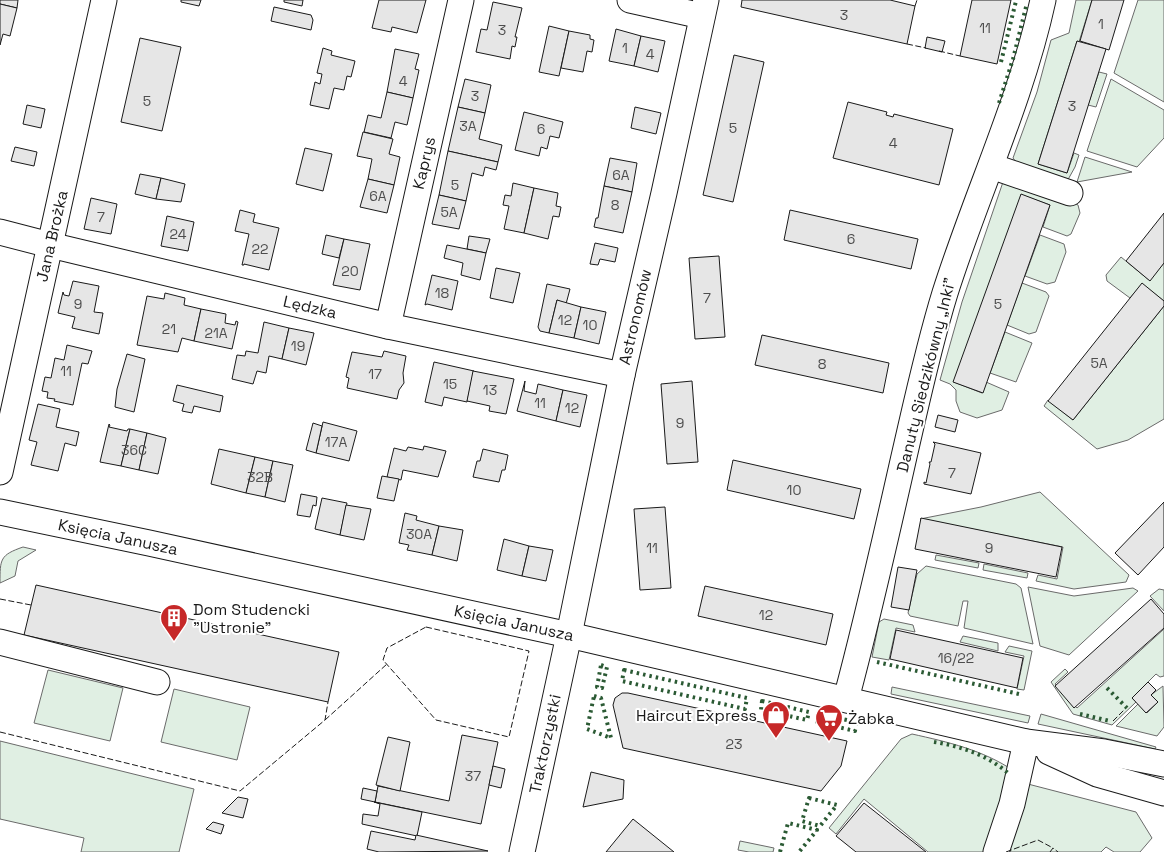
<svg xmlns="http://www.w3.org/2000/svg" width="1164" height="852" font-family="'Space Grotesk',sans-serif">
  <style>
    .green { fill: #e0efe3; stroke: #6a6a6a }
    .building { fill: #e6e6e6; stroke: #1a1a1a }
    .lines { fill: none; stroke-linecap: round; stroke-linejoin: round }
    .minor-casing { stroke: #1a1a1a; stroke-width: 27 }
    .minor { stroke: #fff; stroke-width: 25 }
    .hedge { stroke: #2b5a34; stroke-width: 4; stroke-dasharray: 2.5 4; stroke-linecap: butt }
    .fence { stroke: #1a1a1a; stroke-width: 1; stroke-dasharray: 6 2.5; stroke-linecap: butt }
    .labels { text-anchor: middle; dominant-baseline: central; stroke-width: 4; stroke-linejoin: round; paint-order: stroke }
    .number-label { font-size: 14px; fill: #4d4d4d }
    .street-label { font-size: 16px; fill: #1a1a1a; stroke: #fff }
    .poi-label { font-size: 16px; fill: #1a1a1a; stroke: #fff; text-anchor: start }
  </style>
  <rect width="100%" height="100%" fill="#fff"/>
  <!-- green -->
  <g class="green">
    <path d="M 1076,0 L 1092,0 L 1079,42 L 1077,41 L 1038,164 L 1067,173 L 1074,153 L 1079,155 L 1075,167 L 1065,185 L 1023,171 L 1013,158 L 1037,92 L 1051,40 L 1069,33 Z"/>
    <path d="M 1138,0 L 1164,0 L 1164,102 L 1114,73 Z"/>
    <path d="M 1099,72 L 1107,74 L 1096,107 L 1088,105 Z"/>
    <path d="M 1111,79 L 1164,110 L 1164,138 L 1137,167 L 1087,151 Z"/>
    <path d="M 1085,157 L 1132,172 L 1077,182 Z"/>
    <path d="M 1003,182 L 1067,198 L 1078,205 L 1080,213 L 1071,234 L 1067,236 L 1043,227 L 1050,205 L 1022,195 L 954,382 L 982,393 L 986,382 L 1009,392 L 1002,410 L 977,418 L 960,412 L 956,401 L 956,390 L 950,384 L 940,380 L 962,302 Z"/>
    <path d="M 1040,235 L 1064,244 L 1066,252 L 1055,282 L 1047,284 L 1025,276 Z"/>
    <path d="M 1121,257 L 1149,280 L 1164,263 L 1164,301 L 1142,284 L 1130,298 L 1107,281 L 1106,275 Z"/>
    <path d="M 1022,283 L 1046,292 L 1049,296 L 1036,332 L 1029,334 L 1007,325 Z"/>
    <path d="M 1164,306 L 1164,419 L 1128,440 L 1097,449 L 1044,406 L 1048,400 L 1073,420 Z"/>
    <path d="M 1005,332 L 1032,343 L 1016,382 L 990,373 Z"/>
    <path d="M 1040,492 L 1129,575 L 1126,582 L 1074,589 L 1036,581 L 1038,575 L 1057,579 L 1063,547 L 920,519 L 981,507 Z"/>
    <path d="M 23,547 L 36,550 L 18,561 L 15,576 L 0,583 C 0,559 0,555 23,547 Z"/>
    <path d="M 936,555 L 979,563 L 978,568 L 935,560 Z"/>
    <path d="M 984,564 L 1028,573 L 1027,578 L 983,570 Z"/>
    <path d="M 926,566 L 1016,584 L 1021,588 L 1033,644 L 964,628 L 968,601 L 963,601 L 958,626 L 910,616 L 908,613 L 917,574 Z"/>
    <path d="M 1028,587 L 1074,596 L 1133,588 L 1138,591 L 1069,655 L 1040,646 Z"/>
    <path d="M 1159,589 L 1164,590 L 1164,611 L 1150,596 Z"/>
    <path d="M 884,619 L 913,625 L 915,632 L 896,628 L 889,660 L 872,657 L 879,622 Z"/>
    <path d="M 1164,629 L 1164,676 L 1160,677 L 1156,674 L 1132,698 L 1136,702 L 1112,725 L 1073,714 L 1051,682 L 1065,669 L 1068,672 L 1055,684 L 1077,708 Z"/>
    <path d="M 963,636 L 998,643 L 998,651 L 960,642 Z"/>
    <path d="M 1009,646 L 1032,651 L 1024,690 L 1017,689 L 1024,656 L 1005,652 Z"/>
    <path d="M 48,670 L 123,688 L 110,741 L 34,723 Z"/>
    <path d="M 1163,686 L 1164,727 L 1157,736 L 1116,726 L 1138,704 L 1147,713 L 1158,702 L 1151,695 Z"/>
    <path d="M 892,687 L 1030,716 L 1028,723 L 891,694 Z"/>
    <path d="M 174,689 L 250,707 L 237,760 L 161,742 Z"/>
    <path d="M 1041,714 L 1156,747 L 1155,749 L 1038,724 Z"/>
    <path d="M 912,734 C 948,742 983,750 1014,771 L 987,852 L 928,852 L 864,799 L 836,834 L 829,828 L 901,739 Z"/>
    <path d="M 0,741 L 194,789 L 179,852 L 81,852 L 84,838 L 0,819 Z"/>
    <path d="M 1024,783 L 1136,812 L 1152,838 L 1140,852 L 1114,852 L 1106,847 L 1101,852 L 1004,852 Z"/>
    <path d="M 740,841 L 774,848 L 773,852 L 749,852 L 738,850 Z"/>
  </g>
  <!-- building -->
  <g class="building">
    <path d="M 0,0 L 18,0 L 17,8 L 0,4 Z"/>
    <path d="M 181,0 L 201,0 L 199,6 L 181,2 Z"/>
    <path d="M 284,0 L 303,0 L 302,6 L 284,2 Z"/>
    <path d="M 379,0 L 426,0 L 417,33 L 392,27 L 391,32 L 372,28 Z"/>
    <path d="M 742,0 L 890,0 L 915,6 L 907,44 L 741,7 Z"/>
    <path d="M 972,0 L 1011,0 L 997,64 L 960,56 Z"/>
    <path d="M 1092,0 L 1124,0 L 1109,50 L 1080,41 Z"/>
    <path d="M 493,2 L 522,8 L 515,37 L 517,37 L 515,47 L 512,46 L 510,59 L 476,52 L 481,29 L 487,30 Z"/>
    <path d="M 0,4 L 17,8 L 10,36 L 3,34 L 0,45 Z"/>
    <path d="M 274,7 L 311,15 L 313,20 L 311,30 L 271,21 Z"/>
    <path d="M 549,26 L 569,31 L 559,76 L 539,72 Z"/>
    <path d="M 616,29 L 641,36 L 634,66 L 609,61 Z"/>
    <path d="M 569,31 L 590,35 L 590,39 L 594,40 L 592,52 L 587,51 L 583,72 L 561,68 Z"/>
    <path d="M 641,36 L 665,41 L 658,72 L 634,66 Z"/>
    <path d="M 927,37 L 945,41 L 942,52 L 925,48 Z"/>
    <path d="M 140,38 L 181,47 L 162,131 L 121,122 Z"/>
    <path d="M 1077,41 L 1106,49 L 1067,173 L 1038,164 Z"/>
    <path d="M 323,48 L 332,51 L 331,55 L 355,61 L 351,77 L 347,76 L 344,90 L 334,88 L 329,109 L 310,105 L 315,82 L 320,84 L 322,74 L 317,73 Z"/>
    <path d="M 395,49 L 419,54 L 415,69 L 419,70 L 413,98 L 387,92 Z"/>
    <path d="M 734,55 L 764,62 L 733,202 L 703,195 Z"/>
    <path d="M 465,79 L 491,85 L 485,113 L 458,107 Z"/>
    <path d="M 387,92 L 413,98 L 407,125 L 395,122 L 391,138 L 364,132 L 368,115 L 381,118 Z"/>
    <path d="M 848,102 L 887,112 L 886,115 L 893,117 L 894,114 L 953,129 L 939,185 L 833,158 Z"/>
    <path d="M 27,105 L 45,109 L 41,128 L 23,124 Z"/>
    <path d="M 458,107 L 485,113 L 479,139 L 502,145 L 498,162 L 448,151 Z"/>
    <path d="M 635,107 L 661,113 L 656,134 L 631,128 Z"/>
    <path d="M 524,112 L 563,122 L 559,138 L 550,136 L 547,149 L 541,147 L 539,156 L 515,150 Z"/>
    <path d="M 363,132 L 393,139 L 389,154 L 400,157 L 394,185 L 368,179 L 372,159 L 357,156 Z"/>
    <path d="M 15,147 L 37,152 L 34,166 L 11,161 Z"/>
    <path d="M 305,148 L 332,154 L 323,191 L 296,184 Z"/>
    <path d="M 448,151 L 498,162 L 496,170 L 485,167 L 483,176 L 472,173 L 466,201 L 439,195 Z"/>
    <path d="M 610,158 L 637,163 L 632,192 L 604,186 Z"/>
    <path d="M 140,174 L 161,178 L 156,199 L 135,194 Z"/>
    <path d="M 161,178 L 185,184 L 181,202 L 156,199 Z"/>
    <path d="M 368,179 L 394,185 L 387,213 L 360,207 Z"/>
    <path d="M 513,183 L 534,188 L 524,233 L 504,229 L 509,206 L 503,205 L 505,195 L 511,196 Z"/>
    <path d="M 604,186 L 632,192 L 623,233 L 594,227 L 596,218 L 598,218 Z"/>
    <path d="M 534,188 L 558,193 L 556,206 L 561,207 L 559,217 L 553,216 L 548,239 L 524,233 Z"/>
    <path d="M 1021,194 L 1050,205 L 983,393 L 953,382 Z"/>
    <path d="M 439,195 L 466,201 L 459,229 L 432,224 Z"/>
    <path d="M 91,198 L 117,204 L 111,234 L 84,229 Z"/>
    <path d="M 240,210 L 255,214 L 253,222 L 279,228 L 269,270 L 244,264 L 244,265 L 242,265 L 249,234 L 235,231 Z"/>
    <path d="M 790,210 L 918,239 L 911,269 L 784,240 Z"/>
    <path d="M 1164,213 L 1164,263 L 1150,281 L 1126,261 Z"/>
    <path d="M 167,216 L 194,222 L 188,251 L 161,246 Z"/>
    <path d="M 326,235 L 344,239 L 339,258 L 322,254 Z"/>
    <path d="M 469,236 L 490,239 L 486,253 L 467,249 Z"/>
    <path d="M 344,239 L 370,244 L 360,290 L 333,285 Z"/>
    <path d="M 595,243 L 618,248 L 615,262 L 600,259 L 598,265 L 590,264 Z"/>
    <path d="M 447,245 L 486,253 L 480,280 L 461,275 L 463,263 L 444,258 Z"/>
    <path d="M 719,256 L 725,337 L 695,339 L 689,258 Z"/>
    <path d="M 496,268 L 520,273 L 513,303 L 490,298 Z"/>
    <path d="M 432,275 L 458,281 L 452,310 L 427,304 L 425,305 Z"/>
    <path d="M 73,281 L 99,286 L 94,312 L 103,313 L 99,334 L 72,328 L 75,317 L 58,313 L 63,292 L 64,295 L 69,296 Z"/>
    <path d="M 1142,283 L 1164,301 L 1164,306 L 1073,420 L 1048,401 Z"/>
    <path d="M 547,284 L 570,289 L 566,304 L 557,300 L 549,333 L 540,331 L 538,327 Z"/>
    <path d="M 165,293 L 185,298 L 184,305 L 201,309 L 194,341 L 182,338 L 178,352 L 137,345 L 147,296 L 164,299 Z"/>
    <path d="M 557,300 L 581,307 L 574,338 L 549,333 Z"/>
    <path d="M 581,307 L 606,312 L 599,344 L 574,338 Z"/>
    <path d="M 201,309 L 226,314 L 225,323 L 235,325 L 236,321 L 238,322 L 232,349 L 194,341 Z"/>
    <path d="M 264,322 L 289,328 L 282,359 L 269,356 L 266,373 L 257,371 L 253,384 L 232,379 L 237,355 L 245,356 L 246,351 L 258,353 Z"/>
    <path d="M 289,328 L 314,333 L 306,365 L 282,359 Z"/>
    <path d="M 762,335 L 889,363 L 883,393 L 755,365 Z"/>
    <path d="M 67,345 L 92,351 L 88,364 L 82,363 L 73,405 L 54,401 L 55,399 L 47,398 L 48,392 L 42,391 L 45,377 L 51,378 L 55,358 L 64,360 Z"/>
    <path d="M 384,351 L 406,356 L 403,373 L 404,383 L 399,390 L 397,399 L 347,388 L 349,378 L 346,377 L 352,352 L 382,357 Z"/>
    <path d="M 127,354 L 145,359 L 134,412 L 115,407 L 117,389 Z"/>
    <path d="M 434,362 L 474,371 L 467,402 L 444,397 L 442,406 L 425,402 Z"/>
    <path d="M 473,371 L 514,379 L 506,414 L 489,411 L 490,406 L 467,401 Z"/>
    <path d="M 525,381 L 524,391 L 536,394 L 538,384 L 563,390 L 556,421 L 517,411 Z"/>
    <path d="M 692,381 L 698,462 L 667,464 L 661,384 Z"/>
    <path d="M 177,385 L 223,396 L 220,412 L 194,406 L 192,413 L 182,411 L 184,404 L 173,401 Z"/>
    <path d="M 563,390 L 587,395 L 580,427 L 556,421 Z"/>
    <path d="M 38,404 L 60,409 L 56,427 L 79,432 L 76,446 L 65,443 L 58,471 L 31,465 L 37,442 L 29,440 Z"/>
    <path d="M 938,415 L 958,420 L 955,432 L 935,427 Z"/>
    <path d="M 323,422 L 357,431 L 349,461 L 316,453 Z"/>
    <path d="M 313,423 L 322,426 L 316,453 L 306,450 Z"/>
    <path d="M 109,424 L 110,425 L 109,427 L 127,431 L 128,429 L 130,429 L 121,466 L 100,462 Z"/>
    <path d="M 130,429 L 147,433 L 139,470 L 121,466 Z"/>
    <path d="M 147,433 L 166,438 L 158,474 L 139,470 Z"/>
    <path d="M 933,442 L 981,453 L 971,494 L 924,484 L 924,482 L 926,483 L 930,464 L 929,462 L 931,462 L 935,444 Z"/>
    <path d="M 424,446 L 446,451 L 438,477 L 403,470 L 401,480 L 387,477 L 394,448 L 406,451 L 408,447 L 423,450 Z"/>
    <path d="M 219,449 L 255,457 L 246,493 L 211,484 Z"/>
    <path d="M 483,449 L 508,455 L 505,470 L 502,470 L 499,482 L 473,477 L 477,461 L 480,461 Z"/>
    <path d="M 255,457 L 273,461 L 265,497 L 246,493 Z"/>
    <path d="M 733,460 L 861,489 L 854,519 L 727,490 Z"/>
    <path d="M 273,461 L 293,465 L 285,502 L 265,497 Z"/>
    <path d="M 382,476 L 399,479 L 394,501 L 377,498 Z"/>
    <path d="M 301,494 L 317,497 L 316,506 L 313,505 L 310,517 L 297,515 Z"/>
    <path d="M 322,498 L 347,503 L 340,535 L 315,529 Z"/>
    <path d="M 1164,502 L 1164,547 L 1138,575 L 1115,553 Z"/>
    <path d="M 346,505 L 371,509 L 364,540 L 340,535 Z"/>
    <path d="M 665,507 L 671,588 L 640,590 L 634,509 Z"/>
    <path d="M 405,513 L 417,516 L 416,520 L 439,526 L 432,555 L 407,550 L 409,545 L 399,543 Z"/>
    <path d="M 921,518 L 1062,547 L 1056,577 L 915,549 Z"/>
    <path d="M 439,526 L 463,530 L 457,561 L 432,555 Z"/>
    <path d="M 504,539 L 529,546 L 522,576 L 497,570 Z"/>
    <path d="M 529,546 L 553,550 L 546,581 L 522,576 Z"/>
    <path d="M 898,567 L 917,570 L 909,610 L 891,607 Z"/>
    <path d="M 36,585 L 339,652 L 328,702 L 24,635 Z"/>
    <path d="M 705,586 L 833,614 L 826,645 L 698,616 Z"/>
    <path d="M 1151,599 L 1164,614 L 1164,628 L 1074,708 L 1055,686 Z"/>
    <path d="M 896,630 L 1023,658 L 1017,688 L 890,659 Z"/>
    <path d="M 1148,682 L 1156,690 L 1151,695 L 1158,702 L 1146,713 L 1132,698 Z"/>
    <path d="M 622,693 L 628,693 L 847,741 L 841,766 L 821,791 L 623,748 L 613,705 L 615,698 Z"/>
    <path d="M 462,735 L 498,742 L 481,824 L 375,802 L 378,786 L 449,801 Z"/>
    <path d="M 388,737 L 410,742 L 400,791 L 376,785 Z"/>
    <path d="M 493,766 L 505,769 L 501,788 L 489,785 Z"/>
    <path d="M 591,772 L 624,780 L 623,799 L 583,807 Z"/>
    <path d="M 363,788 L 377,791 L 375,802 L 361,799 Z"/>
    <path d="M 238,797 L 248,799 L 243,818 L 222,813 Z"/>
    <path d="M 374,802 L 422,812 L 417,836 L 362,824 L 363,814 L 378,816 L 380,804 Z"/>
    <path d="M 864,803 L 926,852 L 856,852 L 836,836 Z"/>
    <path d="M 633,819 L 674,852 L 606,852 Z"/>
    <path d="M 213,822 L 224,825 L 221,834 L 206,829 Z"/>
    <path d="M 371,831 L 415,840 L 416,835 L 488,851 L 379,852 L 367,849 Z"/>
  </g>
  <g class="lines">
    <defs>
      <g id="minor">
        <path d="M 630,0 L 702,16"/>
        <path d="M 991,166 L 1070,193"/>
        <path d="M 0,232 L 50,245 L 388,326 L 622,375"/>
        <path d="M 388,326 L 461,0"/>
        <path d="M 0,472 L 104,0"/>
        <path d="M 0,512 L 149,543 L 569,635 L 1026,742 L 1104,752 L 1164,764"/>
        <path d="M 0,642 L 157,682"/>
        <path d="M 846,699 C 867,621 885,541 903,461 C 916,405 928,348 945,293 C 976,195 1021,101 1043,0"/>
        <path d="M 1049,752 L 1097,774 L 1164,793"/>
        <path d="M 522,852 L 569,635 L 622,375 L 664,193 L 706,0"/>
        <path d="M 996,852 L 1012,804 L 1026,742"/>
      </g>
    </defs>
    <!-- minor casing -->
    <use href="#minor" class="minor-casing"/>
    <!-- minor -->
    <use href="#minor" class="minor"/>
    <!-- hedge -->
    <g class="hedge">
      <path d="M 1001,62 L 1016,1"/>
      <path d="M 999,103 L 1013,59 L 1027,3"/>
      <path d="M 877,662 L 1019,694"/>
      <path d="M 601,665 L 607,667 L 602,688 L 597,687 Z"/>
      <path d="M 624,670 L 747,698 L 745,709 L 622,681 Z"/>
      <path d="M 1107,688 L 1127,708"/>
      <path d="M 594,696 L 601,698 L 611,738 L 587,729 Z"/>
      <path d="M 762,701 L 809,712 L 807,720 L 761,710 Z"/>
      <path d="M 819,714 L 856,722 L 855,731 L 817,722 Z"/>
      <path d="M 1080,714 L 1110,721"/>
      <path d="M 934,742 C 961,746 990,756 1010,775"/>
      <path d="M 809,798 L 837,805 L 820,826 L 802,821 Z"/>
      <path d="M 780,852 L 788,823 L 817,830 L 799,852"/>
    </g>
    <!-- fence -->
    <g class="fence">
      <path d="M 915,6 L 917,0"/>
      <path d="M 907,44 L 926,48"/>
      <path d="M 939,51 L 960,56"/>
      <path d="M 0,599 L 31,605"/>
      <path d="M 426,627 L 529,651 L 509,737 L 436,720 L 383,660 L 387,648 Z"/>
      <path d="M 325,720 L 387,664"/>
      <path d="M 1113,721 L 1124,710"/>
      <path d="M 0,732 L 240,791 L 325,720 L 328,702"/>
      <path d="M 1006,852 L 1038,840 L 1053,848"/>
      <path d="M 1050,852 L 1053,848 L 1058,852"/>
    </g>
  </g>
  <!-- icons -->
  <defs>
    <symbol id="building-pin" viewBox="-11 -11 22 30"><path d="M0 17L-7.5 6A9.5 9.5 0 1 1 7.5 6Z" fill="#c62828" stroke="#fff"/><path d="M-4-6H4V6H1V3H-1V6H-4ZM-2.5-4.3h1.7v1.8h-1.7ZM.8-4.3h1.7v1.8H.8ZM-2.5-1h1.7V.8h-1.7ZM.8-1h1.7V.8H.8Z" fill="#fff"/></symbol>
    <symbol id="shop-pin" viewBox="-11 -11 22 30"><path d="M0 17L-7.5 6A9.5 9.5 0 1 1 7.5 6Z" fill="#c62828" stroke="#fff"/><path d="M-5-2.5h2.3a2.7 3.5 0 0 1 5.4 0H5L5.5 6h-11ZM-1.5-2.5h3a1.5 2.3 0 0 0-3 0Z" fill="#fff"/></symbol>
    <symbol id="supermarket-pin" viewBox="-11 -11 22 30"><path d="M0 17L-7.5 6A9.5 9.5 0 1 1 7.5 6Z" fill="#c62828" stroke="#fff"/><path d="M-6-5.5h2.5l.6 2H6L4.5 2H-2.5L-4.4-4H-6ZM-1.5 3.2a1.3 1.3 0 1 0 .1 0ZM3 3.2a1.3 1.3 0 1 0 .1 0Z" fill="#fff"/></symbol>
  </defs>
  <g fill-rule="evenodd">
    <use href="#building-pin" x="158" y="602" width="32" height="43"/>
    <use href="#shop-pin" x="760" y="699" width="32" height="43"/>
    <use href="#supermarket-pin" x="813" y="702" width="32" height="43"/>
  </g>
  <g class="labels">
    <!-- number labels -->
    <g class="number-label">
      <text x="844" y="15">3</text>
      <text x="1101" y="24">1</text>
      <text x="985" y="28">11</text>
      <text x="502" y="30">3</text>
      <text x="625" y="48">1</text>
      <text x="650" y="54">4</text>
      <text x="403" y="81">4</text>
      <text x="475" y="96">3</text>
      <text x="147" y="101">5</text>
      <text x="1072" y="106">3</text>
      <text x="468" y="126">3A</text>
      <text x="733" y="128">5</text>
      <text x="541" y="129">6</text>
      <text x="893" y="143">4</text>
      <text x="621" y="175">6A</text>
      <text x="455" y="185">5</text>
      <text x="378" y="196">6A</text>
      <text x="615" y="205">8</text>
      <text x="449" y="212">5A</text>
      <text x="101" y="217">7</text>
      <text x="178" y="234">24</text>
      <text x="851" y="239">6</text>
      <text x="260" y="249">22</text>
      <text x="350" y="271">20</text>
      <text x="442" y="293">18</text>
      <text x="707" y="298">7</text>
      <text x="78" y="304">9</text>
      <text x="998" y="304">5</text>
      <text x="565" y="320">12</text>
      <text x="590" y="325">10</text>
      <text x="169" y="329">21</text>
      <text x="216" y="333">21A</text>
      <text x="298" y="346">19</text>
      <text x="1099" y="363">5A</text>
      <text x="822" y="364">8</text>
      <text x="66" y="371">11</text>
      <text x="375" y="374">17</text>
      <text x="450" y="384">15</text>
      <text x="490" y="390">13</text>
      <text x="540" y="403">11</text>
      <text x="572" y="408">12</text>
      <text x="680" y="423">9</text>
      <text x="336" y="442">17A</text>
      <text x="134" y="450">36C</text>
      <text x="952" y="473">7</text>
      <text x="260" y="477">32B</text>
      <text x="794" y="490">10</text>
      <text x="419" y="534">30A</text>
      <text x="652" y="548">11</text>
      <text x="989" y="548">9</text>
      <text x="766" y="615">12</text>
      <text x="956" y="658">16/22</text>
      <text x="734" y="744">23</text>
      <text x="473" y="776">37</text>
    </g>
    <!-- street labels -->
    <g class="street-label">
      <text transform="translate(424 163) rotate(-77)">Kaprys</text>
      <text transform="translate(52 236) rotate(-77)">Jana Brożka</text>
      <text transform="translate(310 307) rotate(13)">Lędzka</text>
      <text transform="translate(635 317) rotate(-77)">Astronomów</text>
      <text transform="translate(926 375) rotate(-76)">Danuty Siedzikówny „Inki”</text>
      <text transform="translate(118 537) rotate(12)">Księcia Janusza</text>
      <text transform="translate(514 623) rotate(12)">Księcia Janusza</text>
      <text transform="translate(545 744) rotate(-78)">Traktorzystki</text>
    </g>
    <!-- poi labels -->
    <g class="poi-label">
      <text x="193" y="609">Dom Studencki<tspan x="193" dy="18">"Ustronie"</tspan></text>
      <text x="757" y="715" text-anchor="end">Haircut Express</text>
      <text x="848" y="718">Żabka</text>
    </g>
  </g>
</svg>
